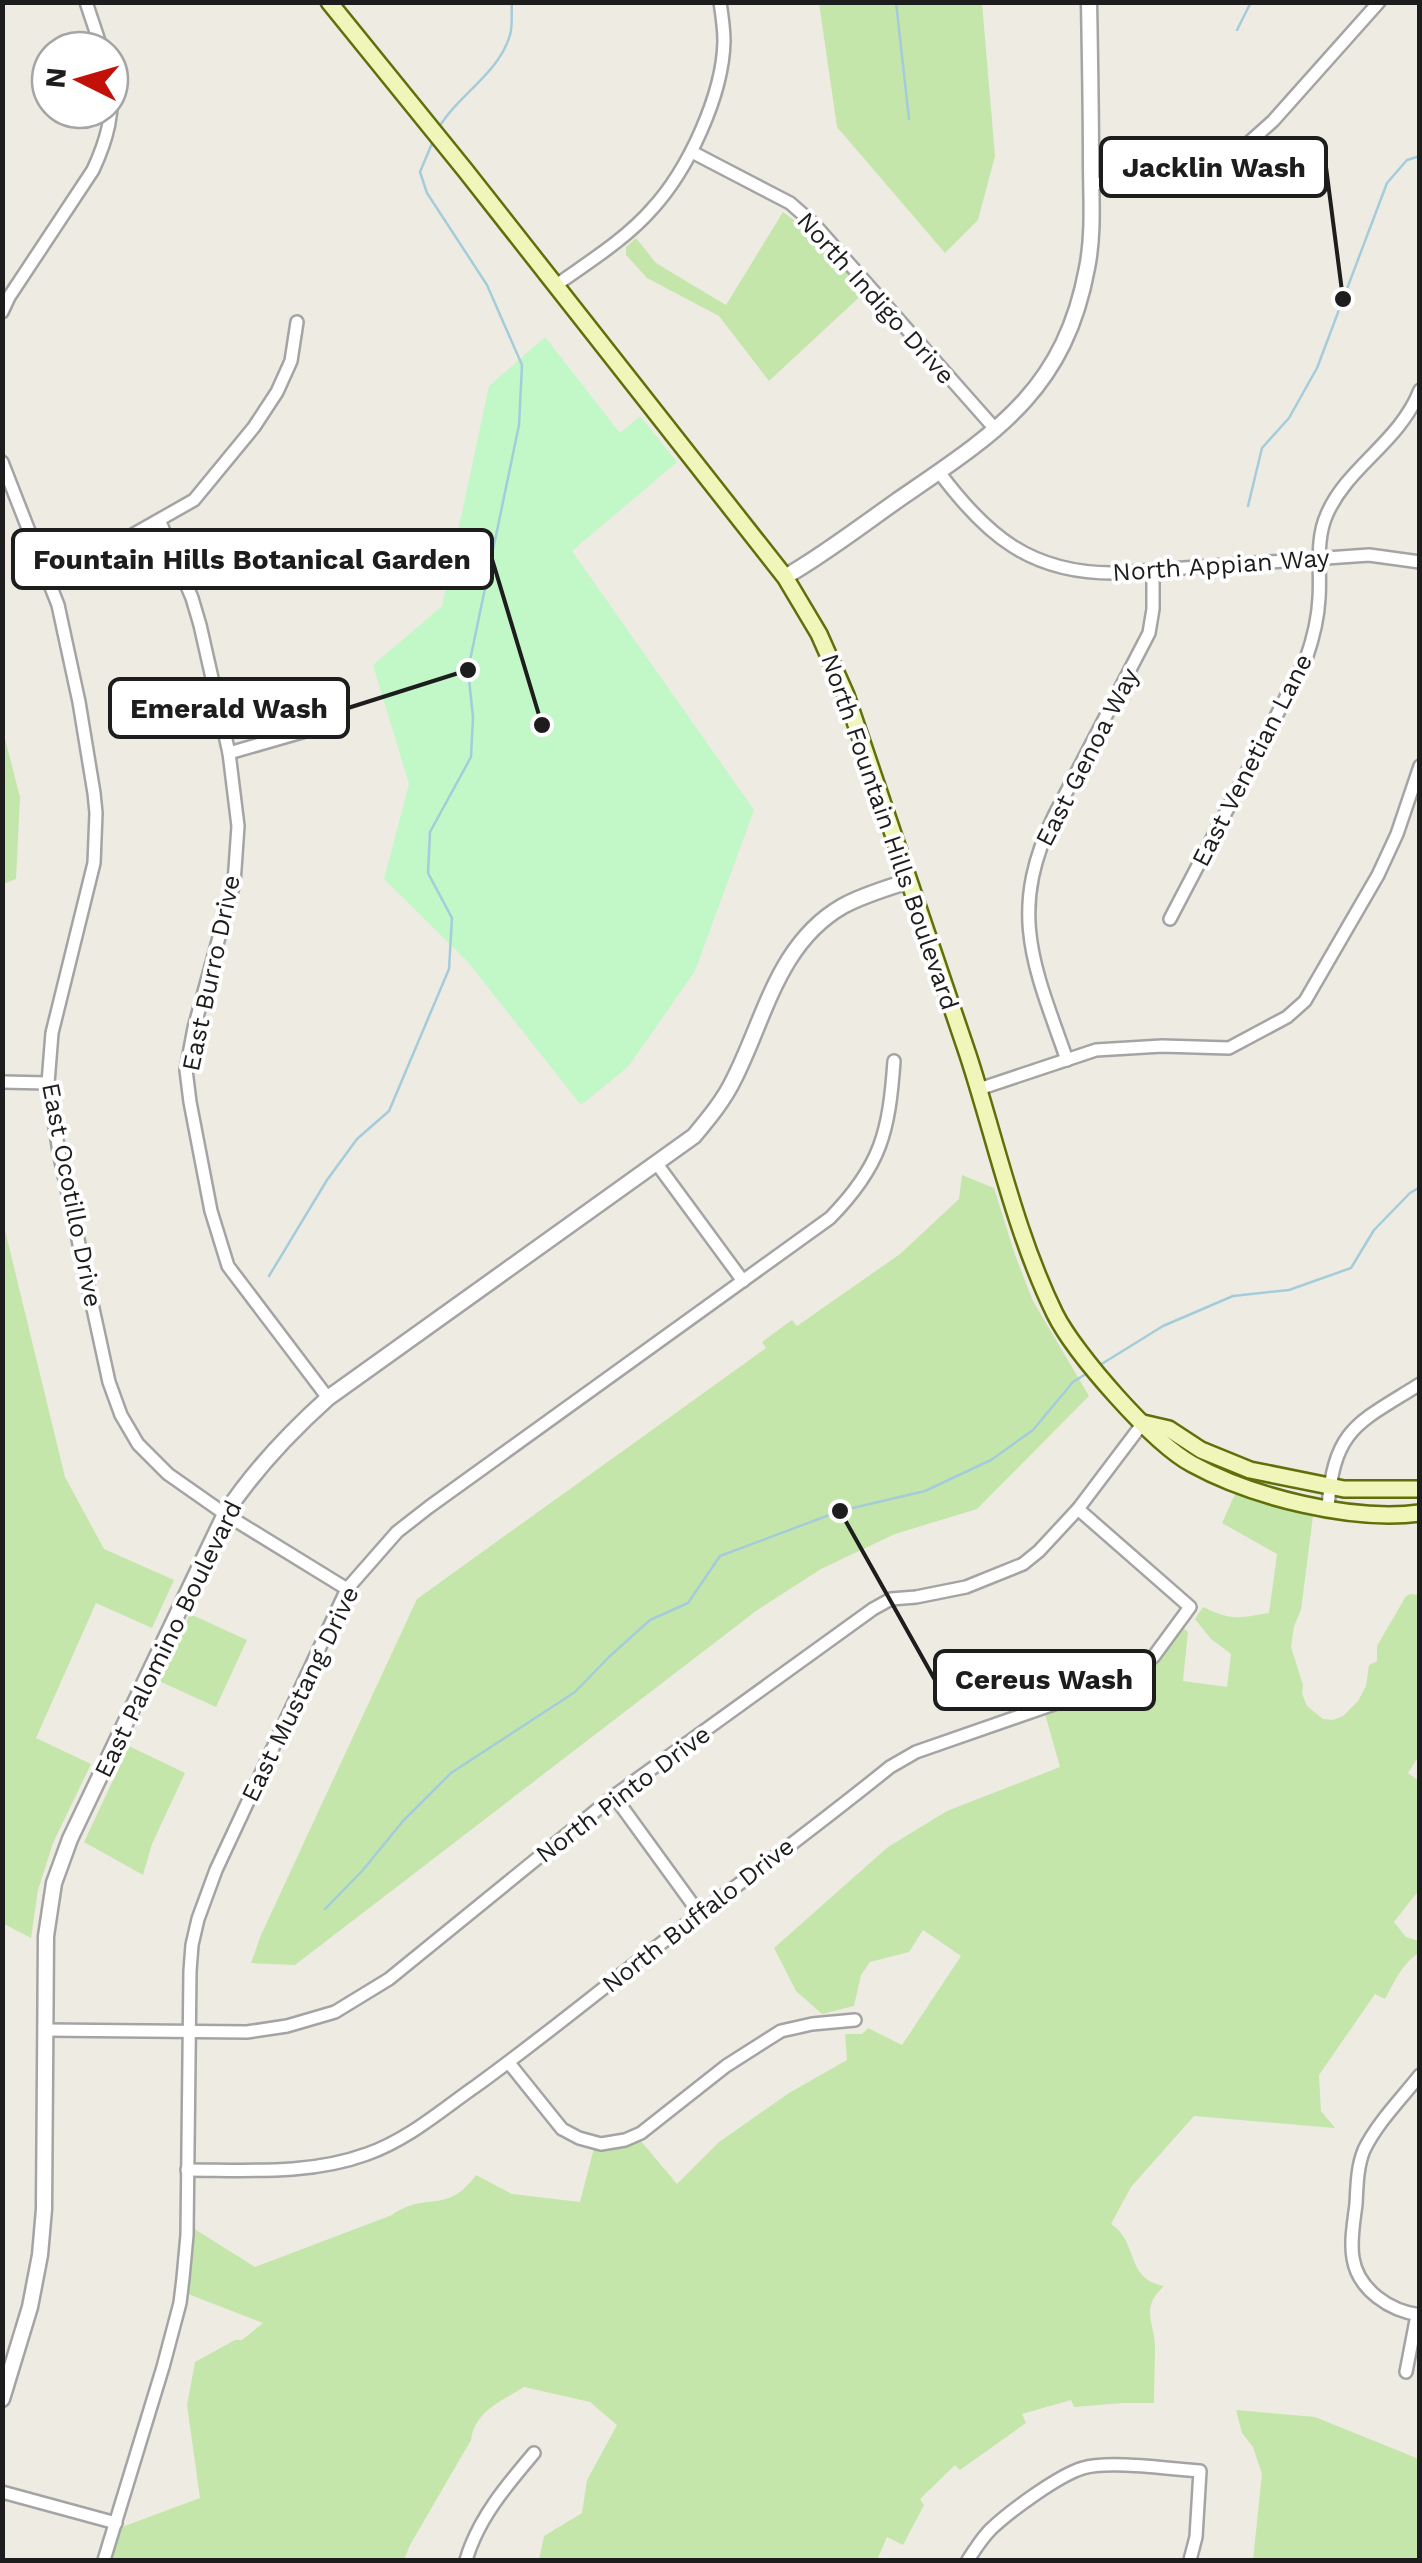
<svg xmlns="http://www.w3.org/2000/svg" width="1422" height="2563" font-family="'Work Sans',sans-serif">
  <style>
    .grass { fill: #c5e6ab }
    .park { fill: #c2f7c8 }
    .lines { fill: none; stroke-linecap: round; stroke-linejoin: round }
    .stream { stroke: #a5ccda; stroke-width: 2.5 }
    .minor-casing { stroke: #a4a4a4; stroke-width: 16 }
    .tertiary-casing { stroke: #a4a4a4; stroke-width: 19 }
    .secondary-casing { stroke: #5f6f09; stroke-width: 20 }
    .minor { stroke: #fff; stroke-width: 11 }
    .tertiary { stroke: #fff; stroke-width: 14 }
    .secondary { stroke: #f0f6b9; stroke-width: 15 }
    .labels { text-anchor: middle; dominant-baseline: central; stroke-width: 8; stroke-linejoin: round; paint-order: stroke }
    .street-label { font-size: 25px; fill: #1d1d1d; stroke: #fff }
    .leader { fill: none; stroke: #1d1d1d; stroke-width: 4 }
    .callout-dot { fill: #1d1d1d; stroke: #fff; stroke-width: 4 }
    .callout { fill: #fff; stroke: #1d1d1d; stroke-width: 4 }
    .callout-label { font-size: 28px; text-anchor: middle; font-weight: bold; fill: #1d1d1d }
  </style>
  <rect width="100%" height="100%" fill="#eeebe3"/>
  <!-- grass -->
  <g class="grass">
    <path d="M 819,3 L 982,3 L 995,156 L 978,220 L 945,253 L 837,127 Z"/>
    <path d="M 783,212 L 825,244 L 867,290 L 769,381 L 719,316 L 647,278 L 626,255 L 626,247 L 636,238 L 656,263 L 726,305 Z"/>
    <path d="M 3,731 L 20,797 L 16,879 L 3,884 Z"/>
    <path d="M 962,1175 L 994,1188 L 1015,1255 L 1033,1301 L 1089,1396 L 977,1509 L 895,1534 L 821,1569 L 756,1611 L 295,1965 L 251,1963 L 261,1935 L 417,1599 L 766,1348 L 762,1342 L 792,1320 L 797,1326 L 900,1254 L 959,1199 Z"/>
    <path d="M 3,1222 L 65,1477 L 104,1549 L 174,1580 L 152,1628 L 96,1603 L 36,1738 L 91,1764 L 53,1843 L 38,1890 L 31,1938 L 2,1923 Z"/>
    <path d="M 1236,1492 L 1283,1509 L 1313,1516 L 1301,1610 L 1294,1626 L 1291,1647 L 1303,1685 L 1302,1694 L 1307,1706 L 1323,1719 L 1333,1720 L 1343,1716 L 1358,1701 L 1366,1686 L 1369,1665 L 1377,1661 L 1377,1646 L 1406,1596 L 1411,1594 L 1419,1595 L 1419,1756 L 1408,1773 L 1419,1781 L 1419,1890 L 1394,1922 L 1406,1937 L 1419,1941 L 1419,1953 C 1403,1962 1394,1983 1385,1999 L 1375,1994 L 1319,2075 L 1321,2111 L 1335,2128 L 1194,2116 L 1131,2187 L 1111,2224 C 1139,2242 1125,2279 1164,2286 C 1140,2308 1154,2321 1155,2346 C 1155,2365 1154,2384 1154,2403 L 1122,2403 L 1074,2407 L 1071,2400 L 1022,2414 L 1026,2423 L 960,2470 L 955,2465 L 920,2499 L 924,2505 L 903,2545 L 887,2537 L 877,2560 L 539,2560 L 544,2536 L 582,2513 L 587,2480 L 617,2425 L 590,2402 L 524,2387 C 502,2401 475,2411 471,2440 L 410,2545 L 404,2560 L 112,2560 L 122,2527 L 200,2498 L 187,2405 L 195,2362 L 235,2340 L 242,2340 L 263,2323 L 188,2294 L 193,2228 L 255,2267 L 392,2215 C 427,2190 446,2216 476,2175 L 512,2194 L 580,2202 L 594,2148 L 625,2146 L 640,2140 L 677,2184 L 719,2142 L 789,2093 L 847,2060 L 845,2034 L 862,2034 L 868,2028 L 902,2045 L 961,1956 L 923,1930 L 909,1952 L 870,1962 L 861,1975 L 854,2006 L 822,2014 L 796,1991 L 774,1948 L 888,1847 L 947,1811 L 1060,1767 L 1045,1714 C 1105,1693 1146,1683 1182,1627 L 1188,1632 L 1183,1681 L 1227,1687 L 1231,1654 L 1211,1639 L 1195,1619 L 1203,1607 C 1232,1621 1239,1618 1269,1613 L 1277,1554 L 1222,1523 Z"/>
    <path d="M 190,1614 L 247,1640 L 216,1707 L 159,1681 Z"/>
    <path d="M 129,1746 L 185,1773 L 152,1844 L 143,1875 L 84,1842 Z"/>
    <path d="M 1236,2410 L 1315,2417 L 1419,2459 L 1419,2560 L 1253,2560 L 1262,2474 L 1253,2447 L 1242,2433 Z"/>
  </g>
  <!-- park -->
  <path class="park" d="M 545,337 L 620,433 L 640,416 L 677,462 L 572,551 L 754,810 L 695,971 L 628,1067 L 581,1105 L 467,961 L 384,879 L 409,784 L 373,665 L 442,606 L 489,386 Z"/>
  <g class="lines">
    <!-- stream -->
    <g class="stream">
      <path d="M 896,2 L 909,119"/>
      <path d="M 1237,30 L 1251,2"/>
      <path d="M 438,129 C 458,94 498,75 510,35 C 513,25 511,12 512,2"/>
      <path d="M 1248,506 L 1262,448 L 1289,418 L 1317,368 L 1387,183 L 1407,160 L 1420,156"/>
      <path d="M 269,1276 L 327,1180 L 357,1139 L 389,1111 L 449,969 L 452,918 L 428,873 L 430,832 L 471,757 L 473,717 L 468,670 L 519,425 L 522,365 L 487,285 L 427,193 L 420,172 L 433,141"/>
      <path d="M 1100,1365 L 1163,1326 L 1233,1296 L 1289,1290 L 1351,1268 L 1374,1230 L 1410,1193 L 1420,1187"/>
      <path d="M 325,1909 L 363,1870 L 403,1821 L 451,1773 L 575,1692 L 609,1657 L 650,1620 L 688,1603 L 720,1556 L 840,1511 L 925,1491 L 991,1460 L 1033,1430 L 1073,1382 L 1089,1372"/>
    </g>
    <defs>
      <g id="minor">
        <path d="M 86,2 L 102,50"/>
        <path d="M 692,152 L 790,203 L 814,224 L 996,430"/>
        <path d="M 1091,184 L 1181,178 L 1223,161 L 1245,146 L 1273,121 L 1379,2"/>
        <path d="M 555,286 C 587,263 626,239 652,209 C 688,170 723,95 724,41 C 724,28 722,15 720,2"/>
        <path d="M 2,312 L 9,297 L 93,170 C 107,140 115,111 110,78"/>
        <path d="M 2,462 L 58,605 L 79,702 L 94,793 L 96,813 L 94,863 L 52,1033 L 48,1083 L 59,1152 L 109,1382 L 121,1415 L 138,1444 L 168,1474 L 225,1514 L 347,1589"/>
        <path d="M 939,472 C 986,535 1030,573 1113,573 L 1369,555 L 1420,562"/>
        <path d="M 160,522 L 192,598 L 200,625 L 229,753 L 238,826 L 234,883 L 194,1028 L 186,1070 L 190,1102 L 211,1211 L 228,1266 L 328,1398"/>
        <path d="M 47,572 L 120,542 L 194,500 L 254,427 L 277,392 L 291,361 L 297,322"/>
        <path d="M 229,753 L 309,730"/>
        <path d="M 1170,919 L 1306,659 C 1313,639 1318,620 1319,598 C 1321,571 1315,540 1327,514 C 1348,466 1399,443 1420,390"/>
        <path d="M 1067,1060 C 1034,966 1007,913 1054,816 L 1149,633 L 1153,609 L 1153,570"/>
        <path d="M 2,1082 L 48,1083"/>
        <path d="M 979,1089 L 1096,1050 L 1162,1046 L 1229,1048 L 1287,1017 L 1305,1001 L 1378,875 L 1397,834 L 1420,766"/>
        <path d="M 657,1164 L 743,1281"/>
        <path d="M 1328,1507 C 1334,1428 1358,1423 1420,1384"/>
        <path d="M 614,1796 L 699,1913"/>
        <path d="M 45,2030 L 247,2032 L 287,2026 L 335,2012 L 389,1979 L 614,1796 L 873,1609 L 891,1599 L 916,1597 L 966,1587 L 1023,1564 L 1039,1551 L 1078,1509 L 1143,1423"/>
        <path d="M 509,2063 L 562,2129 L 579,2138 L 601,2144 L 625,2140 L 641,2133 L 726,2066 L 781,2031 L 812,2024 L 855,2020"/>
        <path d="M 1420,2075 C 1401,2099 1377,2123 1364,2150 C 1357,2167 1357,2186 1356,2204 C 1354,2221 1350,2241 1353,2258 C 1358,2290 1390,2311 1420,2315"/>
        <path d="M 187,2170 C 247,2170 310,2175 367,2154 C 409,2139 440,2111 476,2086 C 523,2052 568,2016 614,1980 C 705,1908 800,1840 890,1767 L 916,1752 L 1080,1695 L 1137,1670 L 1154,1656 L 1190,1607 L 1078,1509"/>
        <path d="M 1406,2372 L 1417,2315"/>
        <path d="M 2,2492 L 116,2523"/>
        <path d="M 104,2560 L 163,2367 L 180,2303 L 183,2278 L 187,2235 L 190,1971 L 192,1945 L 198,1919 L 216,1870 L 347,1589 L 397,1532 L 429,1507 L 830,1218 C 881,1166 889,1132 894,1061"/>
        <path d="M 466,2560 C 478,2519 506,2486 534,2453"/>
        <path d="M 968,2560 C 975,2549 982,2538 991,2529 C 1010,2511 1059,2475 1083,2468 C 1108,2460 1171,2469 1200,2471 L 1196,2537 L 1190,2560"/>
      </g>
      <g id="tertiary">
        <path d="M 785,577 C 825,554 861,526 898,500 C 994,434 1064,392 1087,268 C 1094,233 1091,197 1091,162 C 1091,109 1090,56 1089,2"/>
        <path d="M 2,2399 L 30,2307 L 40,2255 L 44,2209 L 46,1936 L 54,1883 L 70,1839 L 225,1514 C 254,1470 289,1433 328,1398 L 694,1136 C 709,1118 724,1100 734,1079 C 765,1018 778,943 843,906 C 863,895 887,888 909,881"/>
      </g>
      <g id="secondary">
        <path d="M 329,2 L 465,170 L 785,577 L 819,634 L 846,695 C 886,815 927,935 968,1055 C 996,1141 1015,1232 1055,1314 C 1075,1354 1153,1443 1192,1464 C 1252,1497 1352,1522 1420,1513"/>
        <path d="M 1143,1423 L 1169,1429 L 1201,1450 L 1250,1470 L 1344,1489 L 1420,1489"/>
      </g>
    </defs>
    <!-- minor casing -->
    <use href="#minor" class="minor-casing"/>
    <!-- tertiary casing -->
    <use href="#tertiary" class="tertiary-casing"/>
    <!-- secondary casing -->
    <use href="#secondary" class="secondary-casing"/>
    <!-- minor -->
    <use href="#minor" class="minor"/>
    <!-- tertiary -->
    <use href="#tertiary" class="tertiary"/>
    <!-- secondary -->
    <use href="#secondary" class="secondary"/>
  </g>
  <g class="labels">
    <!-- street labels -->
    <g class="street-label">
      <text transform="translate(876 298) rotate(48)">North Indigo Drive</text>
      <text transform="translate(1221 565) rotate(-4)">North Appian Way</text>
      <text transform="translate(1087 757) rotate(-63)">East Genoa Way</text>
      <text transform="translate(1252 760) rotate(-63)">East Venetian Lane</text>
      <text transform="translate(890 832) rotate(71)">North Fountain Hills Boulevard</text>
      <text transform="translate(211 973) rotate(-78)">East Burro Drive</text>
      <text transform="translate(72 1195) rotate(79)">East Ocotillo Drive</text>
      <text transform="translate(168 1639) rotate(-64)">East Palomino Boulevard</text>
      <text transform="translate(300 1694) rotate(-64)">East Mustang Drive</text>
      <text transform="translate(623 1794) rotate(-37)">North Pinto Drive</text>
      <text transform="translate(698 1915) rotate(-38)">North Buffalo Drive</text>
    </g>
  </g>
  <!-- callouts -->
  <path class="leader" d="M1343 299L1326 167M542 725L492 559M468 670L348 708M840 1511L935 1680"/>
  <g class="callout-dot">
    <circle cx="1343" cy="299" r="10"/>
    <circle cx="542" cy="725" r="10"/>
    <circle cx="468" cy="670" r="10"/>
    <circle cx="840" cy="1511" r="10"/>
  </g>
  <g class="callout">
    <rect x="1101" y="138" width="225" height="58" rx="10"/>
    <rect x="13" y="530" width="479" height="58" rx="10"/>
    <rect x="110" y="679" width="238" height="58" rx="10"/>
    <rect x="935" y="1651" width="219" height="58" rx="10"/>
  </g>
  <g class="callout-label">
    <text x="1214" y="177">Jacklin Wash</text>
    <text x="252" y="569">Fountain Hills Botanical Garden</text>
    <text x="229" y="718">Emerald Wash</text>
    <text x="1044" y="1689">Cereus Wash</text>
  </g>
  <!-- border -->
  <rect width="1422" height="2563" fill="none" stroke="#1d1d1d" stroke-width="10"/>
  <!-- north arrow -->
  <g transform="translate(80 80) rotate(275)"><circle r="48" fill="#ffffff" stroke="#a5a5a5" stroke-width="2.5"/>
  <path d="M0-8L18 38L0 25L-18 38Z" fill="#c11109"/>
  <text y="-15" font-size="28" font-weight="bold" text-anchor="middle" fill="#1d1d1d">N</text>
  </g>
</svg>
